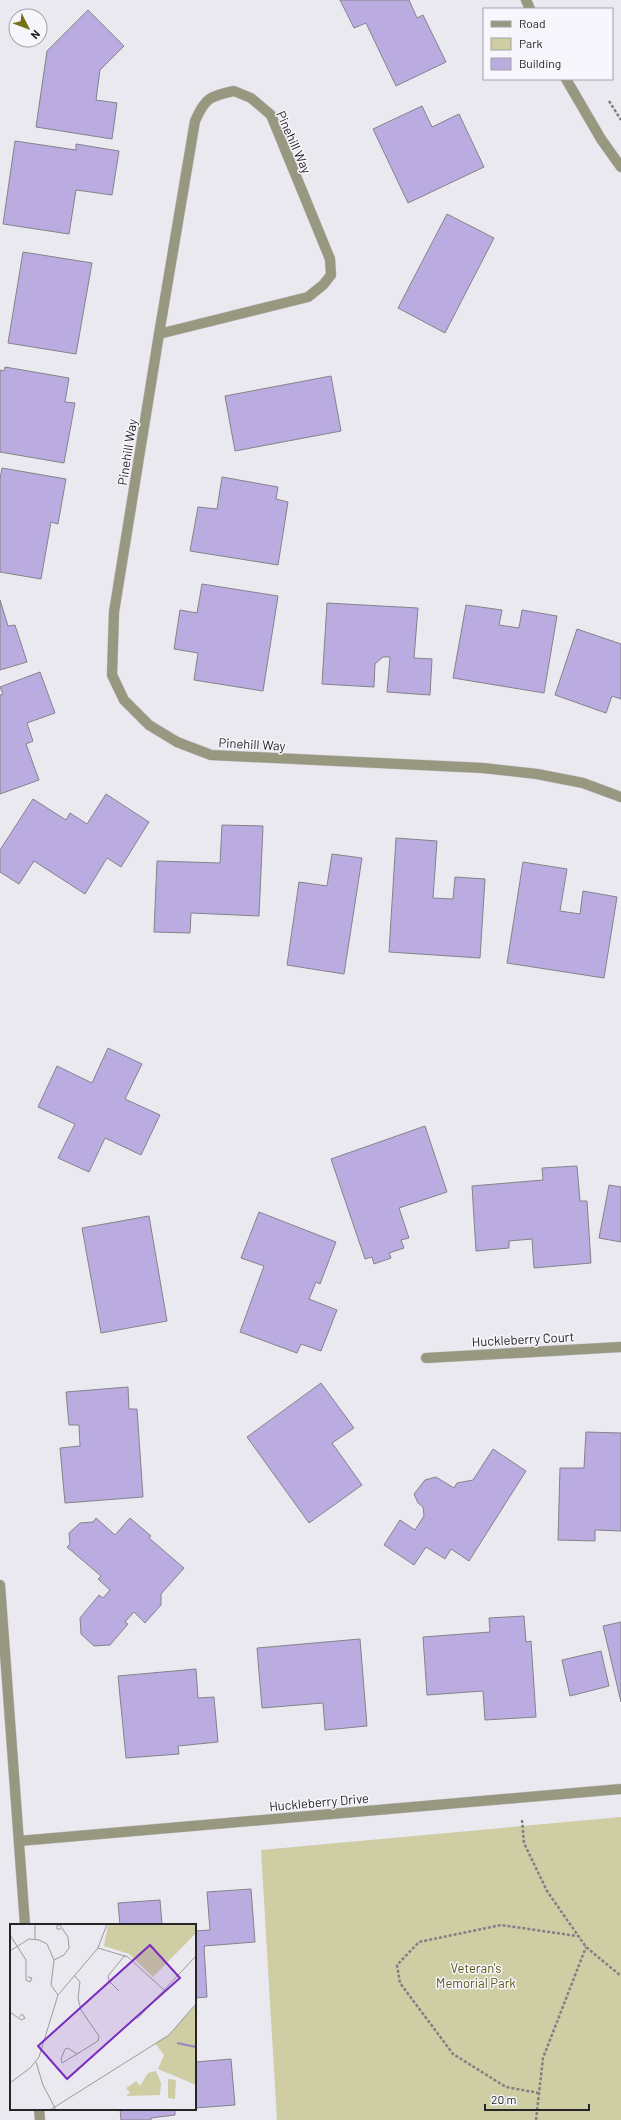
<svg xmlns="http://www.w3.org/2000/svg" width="621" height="2120" font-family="Barlow,sans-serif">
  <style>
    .park { fill: #cecda4 }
    .building { fill: #baace1; stroke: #848389 }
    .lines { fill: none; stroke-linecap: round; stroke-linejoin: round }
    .minor-casing { stroke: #c7c6cc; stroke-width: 11 }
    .path { stroke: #818084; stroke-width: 2.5; stroke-dasharray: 3 2; stroke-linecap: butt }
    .minor { stroke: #989880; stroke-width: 10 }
    .labels { text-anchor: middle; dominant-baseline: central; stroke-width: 3; stroke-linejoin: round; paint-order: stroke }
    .street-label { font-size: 13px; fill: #252426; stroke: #f8f6fd }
    .park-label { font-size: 13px; fill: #5c5918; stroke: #f8f6fd }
    .inset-river { fill: none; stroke: #9687ba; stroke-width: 2 }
    .inset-road { fill: none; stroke: #9b9a9f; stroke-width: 1 }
    .view { fill: #7b2cbf; fill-opacity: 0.15; stroke: #7b2cbf; stroke-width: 2 }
    .inset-edge { fill: none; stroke: #252426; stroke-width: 2 }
  </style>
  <rect width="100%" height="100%" fill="#eae9f0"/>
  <!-- park -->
  <path class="park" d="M 621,1817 L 621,2120 L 277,2120 L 261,1850 Z"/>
  <!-- building -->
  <g class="building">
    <path d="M 340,0 L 409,0 L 417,18 L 423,15 L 446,62 L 396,86 L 366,23 L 354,28 Z"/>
    <path d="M 88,10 L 124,46 L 100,70 L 96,100 L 117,103 L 112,139 L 36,127 L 47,51 Z"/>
    <path d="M 422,106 L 432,127 L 459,114 L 484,167 L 408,203 L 373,129 Z"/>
    <path d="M 15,141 L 76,150 L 76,144 L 119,151 L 112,195 L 76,190 L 69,234 L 3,224 Z"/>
    <path d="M 447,214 L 494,238 L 445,333 L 398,308 Z"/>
    <path d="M 23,252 L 92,263 L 76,354 L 8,343 Z"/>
    <path d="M 5,367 L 69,378 L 65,402 L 75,403 L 64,463 L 0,452 L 0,370 L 4,371 Z"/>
    <path d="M 331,376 L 341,431 L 235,451 L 225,396 Z"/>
    <path d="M 2,468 L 66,479 L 58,524 L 51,522 L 41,579 L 0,572 L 0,479 Z"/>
    <path d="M 222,477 L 278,487 L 276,499 L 288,502 L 278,565 L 190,551 L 198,507 L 217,509 Z"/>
    <path d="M 202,584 L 278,596 L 263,691 L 194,680 L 198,653 L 174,649 L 180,610 L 197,613 Z"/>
    <path d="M 0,600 L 8,626 L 15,625 L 27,662 L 0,670 Z"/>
    <path d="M 327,603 L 418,608 L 414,658 L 432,659 L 430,695 L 387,692 L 390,657 L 383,657 L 375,664 L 374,687 L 322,684 Z"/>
    <path d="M 466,605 L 502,610 L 499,625 L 519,628 L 522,610 L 557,616 L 544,693 L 453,678 Z"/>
    <path d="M 577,629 L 621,644 L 621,699 L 612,696 L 606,713 L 555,695 Z"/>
    <path d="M 40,672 L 55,713 L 27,723 L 33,741 L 26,744 L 39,780 L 0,794 L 0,695 L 3,694 L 0,687 Z"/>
    <path d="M 106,794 L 149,822 L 121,867 L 107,858 L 85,894 L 34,861 L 19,884 L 0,872 L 0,850 L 33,799 L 66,820 L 70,813 L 87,824 Z"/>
    <path d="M 222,825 L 263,826 L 259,916 L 191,913 L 190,933 L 154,932 L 157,861 L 220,863 Z"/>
    <path d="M 396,838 L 437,841 L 433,898 L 453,899 L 455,877 L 485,879 L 480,958 L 389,952 Z"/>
    <path d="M 332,854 L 362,858 L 344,974 L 287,965 L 299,882 L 327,886 Z"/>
    <path d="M 523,862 L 567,869 L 560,911 L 580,914 L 583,891 L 617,897 L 604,978 L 507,963 Z"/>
    <path d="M 108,1048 L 142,1064 L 125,1099 L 160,1115 L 141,1155 L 105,1138 L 89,1172 L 58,1158 L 75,1124 L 38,1107 L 57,1066 L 92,1083 Z"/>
    <path d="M 425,1126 L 447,1192 L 399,1208 L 409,1238 L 401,1240 L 404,1248 L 389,1253 L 391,1258 L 374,1264 L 372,1257 L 365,1259 L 331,1159 Z"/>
    <path d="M 577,1166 L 580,1201 L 587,1201 L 591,1263 L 534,1268 L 532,1239 L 509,1241 L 509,1248 L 476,1251 L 472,1186 L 543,1180 L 542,1168 Z"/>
    <path d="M 609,1185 L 621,1187 L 621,1242 L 599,1238 Z"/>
    <path d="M 259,1212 L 336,1242 L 320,1284 L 316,1282 L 309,1299 L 337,1310 L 321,1351 L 301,1344 L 297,1353 L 240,1332 L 264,1266 L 241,1258 Z"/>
    <path d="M 149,1216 L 167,1321 L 101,1333 L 82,1228 Z"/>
    <path d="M 321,1383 L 354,1428 L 332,1443 L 362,1485 L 309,1523 L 247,1437 Z"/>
    <path d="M 128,1387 L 129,1409 L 137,1409 L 143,1497 L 65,1503 L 60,1448 L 80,1446 L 79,1425 L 69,1425 L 66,1392 Z"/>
    <path d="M 586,1432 L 621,1433 L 621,1531 L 595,1530 L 595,1541 L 558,1540 L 560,1468 L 584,1468 Z"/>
    <path d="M 493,1449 L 526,1471 L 469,1561 L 451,1549 L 445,1559 L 426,1547 L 414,1565 L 384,1545 L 400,1520 L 415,1530 L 424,1516 L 423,1507 L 418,1503 L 414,1494 L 425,1480 L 436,1477 L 454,1488 L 457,1483 L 473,1480 Z"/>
    <path d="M 96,1518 L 115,1535 L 130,1518 L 151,1536 L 149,1538 L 184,1568 L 161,1594 L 161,1605 L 145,1623 L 134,1612 L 125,1622 L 128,1624 L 110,1645 L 94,1646 L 81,1634 L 80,1618 L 99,1595 L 103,1598 L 110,1590 L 98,1579 L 101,1576 L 67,1547 L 70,1544 L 69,1533 L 80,1523 L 93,1522 Z"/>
    <path d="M 524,1616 L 526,1642 L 531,1641 L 536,1717 L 485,1720 L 483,1691 L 427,1695 L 423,1637 L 490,1632 L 489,1618 Z"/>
    <path d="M 621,1622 L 621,1702 L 603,1626 Z"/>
    <path d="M 360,1639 L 367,1726 L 325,1730 L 323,1703 L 262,1708 L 257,1648 Z"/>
    <path d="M 601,1651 L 609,1686 L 570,1696 L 562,1660 Z"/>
    <path d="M 196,1669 L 198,1698 L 214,1697 L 218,1742 L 178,1746 L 179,1754 L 126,1758 L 118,1676 Z"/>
    <path d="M 251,1889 L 255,1942 L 204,1946 L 207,1997 L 195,1998 L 195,1931 L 210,1930 L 207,1892 Z"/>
    <path d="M 160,1900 L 162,1925 L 120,1925 L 118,1903 Z"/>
    <path d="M 231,2059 L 235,2105 L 195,2108 L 195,2062 Z"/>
    <path d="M 120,2109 L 175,2109 L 175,2115 L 151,2118 L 151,2120 L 121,2120 Z"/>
  </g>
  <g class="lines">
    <defs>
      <g id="minor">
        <path d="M 526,0 L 530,9"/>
        <path d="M 566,79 L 601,139 L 621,167"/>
        <path d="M 234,91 L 251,98 L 271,115 L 330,259 L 331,275 L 323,285 L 308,297 L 159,334 L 195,121 C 205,98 210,96 234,91 Z"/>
        <path d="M 159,334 L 114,612 L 112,675 L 124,700 L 149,725 L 177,742 L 211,755 L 483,768 L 537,774 L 583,783 L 621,797"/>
        <path d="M 426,1358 L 621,1347"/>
        <path d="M 0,1585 L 25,1925"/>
        <path d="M 19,1841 L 621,1789"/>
        <path d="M 39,2109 L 40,2120"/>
      </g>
    </defs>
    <!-- minor casing -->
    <use href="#minor" class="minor-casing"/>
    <!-- path -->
    <g class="path">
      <path d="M 609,101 L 621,120"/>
      <path d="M 522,1820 L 524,1843 L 547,1891 L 586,1947 L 621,1976"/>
      <path d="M 539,2093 L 506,2087 L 453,2054 L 400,1983 L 397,1965 L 419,1942 L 501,1925 L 577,1936"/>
      <path d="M 536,2120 L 543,2058 L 586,1947"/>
    </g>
    <!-- minor -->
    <use href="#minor" class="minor"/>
  </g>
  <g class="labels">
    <!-- street labels -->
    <g class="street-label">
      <text transform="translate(294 142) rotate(66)">Pinehill Way</text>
      <text transform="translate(127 452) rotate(-81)">Pinehill Way</text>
      <text transform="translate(252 744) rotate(3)">Pinehill Way</text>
      <text transform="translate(523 1339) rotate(-3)">Huckleberry Court</text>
      <text transform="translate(319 1802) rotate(-5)">Huckleberry Drive</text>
    </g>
    <!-- park labels -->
    <g class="park-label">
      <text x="476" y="1968">Veteran's<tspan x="476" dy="15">Memorial Park</tspan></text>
    </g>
  </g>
  <!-- overview -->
  <g transform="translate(10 1924)">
    <rect width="186" height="186" fill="#eae9f0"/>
    <path d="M 98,0 L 186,0 L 186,9 L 143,53 L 119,30 L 94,22 ZM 184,82 L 186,84 L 186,161 L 148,145 L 154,131 L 145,119 L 159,111 ZM 146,147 L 151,159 L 150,171 L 116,172 L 120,169 L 116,164 L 121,161 L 124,165 L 121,161 L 126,157 L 130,162 L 138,149 ZM 158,155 L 166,156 L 165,175 L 158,174 Z" fill="#cecda4"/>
    <path class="inset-river" d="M 167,119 L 186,123"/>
    <path class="inset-road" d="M 0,11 L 16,36 L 16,56 L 20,58 L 22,54 L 18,53M 25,15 L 25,0M 88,24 L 118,33 L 154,66M 0,27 L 19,15 L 29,16 L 37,20 L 44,36 L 41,61 L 48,71M 44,36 L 54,31 L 59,24 L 58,13 L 50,1 L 47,1 L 47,5 L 51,5M 64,51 L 70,58 L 68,74 L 71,86 L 89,112 L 88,117 L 67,130M 109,67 L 99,57 L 98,52 L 115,31M 0,88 L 11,96 L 15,94 L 12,90 L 9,93M 127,95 L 186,32M 58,124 L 67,130 L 52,139 L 51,135 L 55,125 ZM 26,138 L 33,161 L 46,186M 0,159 L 20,144 L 29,133 L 48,71 L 88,24 L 97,0M 40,186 L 159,111 L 186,80"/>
    <path class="view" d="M 140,21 L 170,54 L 57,155 L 28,122 Z"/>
    <rect width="186" height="186" class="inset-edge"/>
  </g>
  <!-- legend -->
  <rect x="483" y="8" width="130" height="72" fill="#f8f6fd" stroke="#a4a2a7"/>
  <rect x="491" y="21" width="20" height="6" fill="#989880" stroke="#a4a2a7"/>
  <text x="519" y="28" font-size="12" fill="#252426">Road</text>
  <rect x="491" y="38" width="20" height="12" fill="#cecda4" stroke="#a4a2a7"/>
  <text x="519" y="48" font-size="12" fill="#252426">Park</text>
  <rect x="491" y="58" width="20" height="12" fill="#baace1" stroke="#a4a2a7"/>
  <text x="519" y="68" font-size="12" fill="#252426">Building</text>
  <!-- north arrow -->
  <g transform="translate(28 28) rotate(132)"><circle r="19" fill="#f8f6fd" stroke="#a4a2a7"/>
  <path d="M0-3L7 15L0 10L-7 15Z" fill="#757215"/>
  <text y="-6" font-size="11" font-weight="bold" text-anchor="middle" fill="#252426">N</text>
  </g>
  <!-- scale -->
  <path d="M485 2104v6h104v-6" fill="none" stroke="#252426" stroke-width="2"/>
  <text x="491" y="2104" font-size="12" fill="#252426" stroke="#f8f6fd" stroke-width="3" paint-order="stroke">20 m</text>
</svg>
